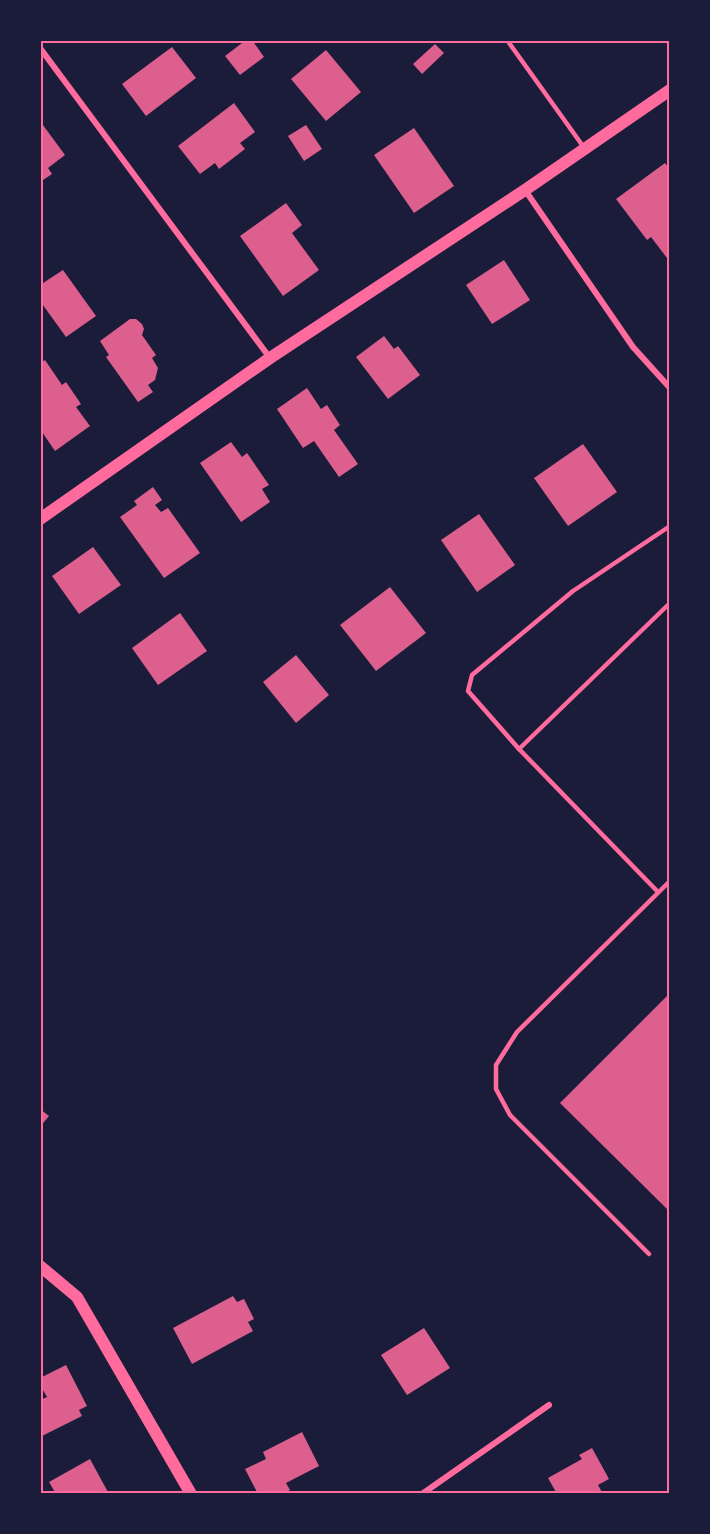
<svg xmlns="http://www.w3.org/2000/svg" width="710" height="1534" font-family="'Alegreya Sans',sans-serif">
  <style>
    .building { fill: #dd5f8e }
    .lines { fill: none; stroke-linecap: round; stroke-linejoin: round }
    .service { stroke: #ff6b9d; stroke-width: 4.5 }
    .minor { stroke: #ff6b9d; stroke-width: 6 }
    .secondary { stroke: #ff6b9d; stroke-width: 12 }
    .neatline { fill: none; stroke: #ff6b9d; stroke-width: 2 }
  </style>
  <rect width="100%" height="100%" fill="#1b1b3a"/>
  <!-- building -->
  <g class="building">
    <path d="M 246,40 L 252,40 L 264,57 L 240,75 L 225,56 Z"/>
    <path d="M 435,44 L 444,53 L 422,74 L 413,64 Z"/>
    <path d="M 172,47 L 196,78 L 146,116 L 122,84 Z"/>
    <path d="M 326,50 L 361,92 L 326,121 L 291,79 Z"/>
    <path d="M 234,103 L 255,132 L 240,143 L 245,149 L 219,169 L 215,163 L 200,174 L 178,146 Z"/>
    <path d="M 40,121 L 65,155 L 48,168 L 52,174 L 40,182 Z"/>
    <path d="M 306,125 L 322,149 L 304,161 L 288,136 Z"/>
    <path d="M 414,128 L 454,186 L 414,213 L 374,155 Z"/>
    <path d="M 665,163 L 670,169 L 670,262 L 651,237 L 647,240 L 616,199 Z"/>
    <path d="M 286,203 L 302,225 L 292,233 L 319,270 L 283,296 L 240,236 Z"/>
    <path d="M 504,260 L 530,300 L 492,324 L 466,285 Z"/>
    <path d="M 63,270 L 96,316 L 66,337 L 40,301 L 40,285 Z"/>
    <path d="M 130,319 L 136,319 L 142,324 L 144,329 L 142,335 L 156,355 L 152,358 L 158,368 L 155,380 L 148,385 L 153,392 L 138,402 L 106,357 L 109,355 L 100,341 Z"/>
    <path d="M 384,336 L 394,349 L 398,346 L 420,375 L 388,399 L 356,357 Z"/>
    <path d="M 45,360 L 62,385 L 66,382 L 81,404 L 76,407 L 90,426 L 55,451 L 40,429 L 40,363 Z"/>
    <path d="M 307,388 L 321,409 L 327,405 L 340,425 L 334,430 L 358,464 L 339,477 L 314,441 L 303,448 L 277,409 Z"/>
    <path d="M 231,442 L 242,457 L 247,453 L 269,485 L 262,489 L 270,502 L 241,522 L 200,463 Z"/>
    <path d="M 583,444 L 617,492 L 568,526 L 534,478 Z"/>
    <path d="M 153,487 L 162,500 L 155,505 L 161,512 L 168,508 L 200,553 L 164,578 L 120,517 L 137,505 L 134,501 Z"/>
    <path d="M 479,514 L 515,565 L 477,592 L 441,540 Z"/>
    <path d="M 93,547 L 121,585 L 79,614 L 52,576 Z"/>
    <path d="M 390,587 L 426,633 L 376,671 L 340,625 Z"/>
    <path d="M 180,613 L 207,651 L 158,685 L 132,648 Z"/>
    <path d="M 296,655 L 329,695 L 296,723 L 263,682 Z"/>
    <path d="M 670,993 L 670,1212 L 560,1103 Z"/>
    <path d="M 40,1109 L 49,1116 L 40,1127 Z"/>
    <path d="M 233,1296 L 237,1302 L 244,1299 L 254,1319 L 248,1322 L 253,1331 L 192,1364 L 173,1328 Z"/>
    <path d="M 424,1328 L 450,1368 L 407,1395 L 381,1355 Z"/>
    <path d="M 66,1365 L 87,1406 L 79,1410 L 82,1416 L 40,1437 L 40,1400 L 47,1397 L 40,1385 L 40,1378 Z"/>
    <path d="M 302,1432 L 319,1466 L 286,1483 L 290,1490 L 283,1494 L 258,1494 L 245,1469 L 266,1459 L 263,1452 Z"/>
    <path d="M 592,1448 L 609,1479 L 598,1485 L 603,1494 L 557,1494 L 548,1478 L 582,1459 L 579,1455 Z"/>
    <path d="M 90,1459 L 109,1494 L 56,1494 L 49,1482 Z"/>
  </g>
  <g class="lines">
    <!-- service -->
    <g class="service">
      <path d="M 507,40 L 585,149"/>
      <path d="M 519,749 L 468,691 L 472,675 L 573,591 L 670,526"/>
      <path d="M 658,892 L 519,749 L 670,603"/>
      <path d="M 649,1254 L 510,1115 L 496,1089 L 496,1065 L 517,1032 L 670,881"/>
    </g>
    <!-- minor -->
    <g class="minor">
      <path d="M 40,48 L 270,358"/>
      <path d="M 525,190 L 633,347 L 670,388"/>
      <path d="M 422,1494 L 549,1405"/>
    </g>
    <!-- secondary -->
    <g class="secondary">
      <path d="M 40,519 L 270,358 L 525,190 L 670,90"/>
      <path d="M 40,1266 L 77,1297 L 191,1494"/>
    </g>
  </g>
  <!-- border -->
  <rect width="710" height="1534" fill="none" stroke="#1b1b3a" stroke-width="84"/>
  <rect x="42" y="42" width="626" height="1450" class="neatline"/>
</svg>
